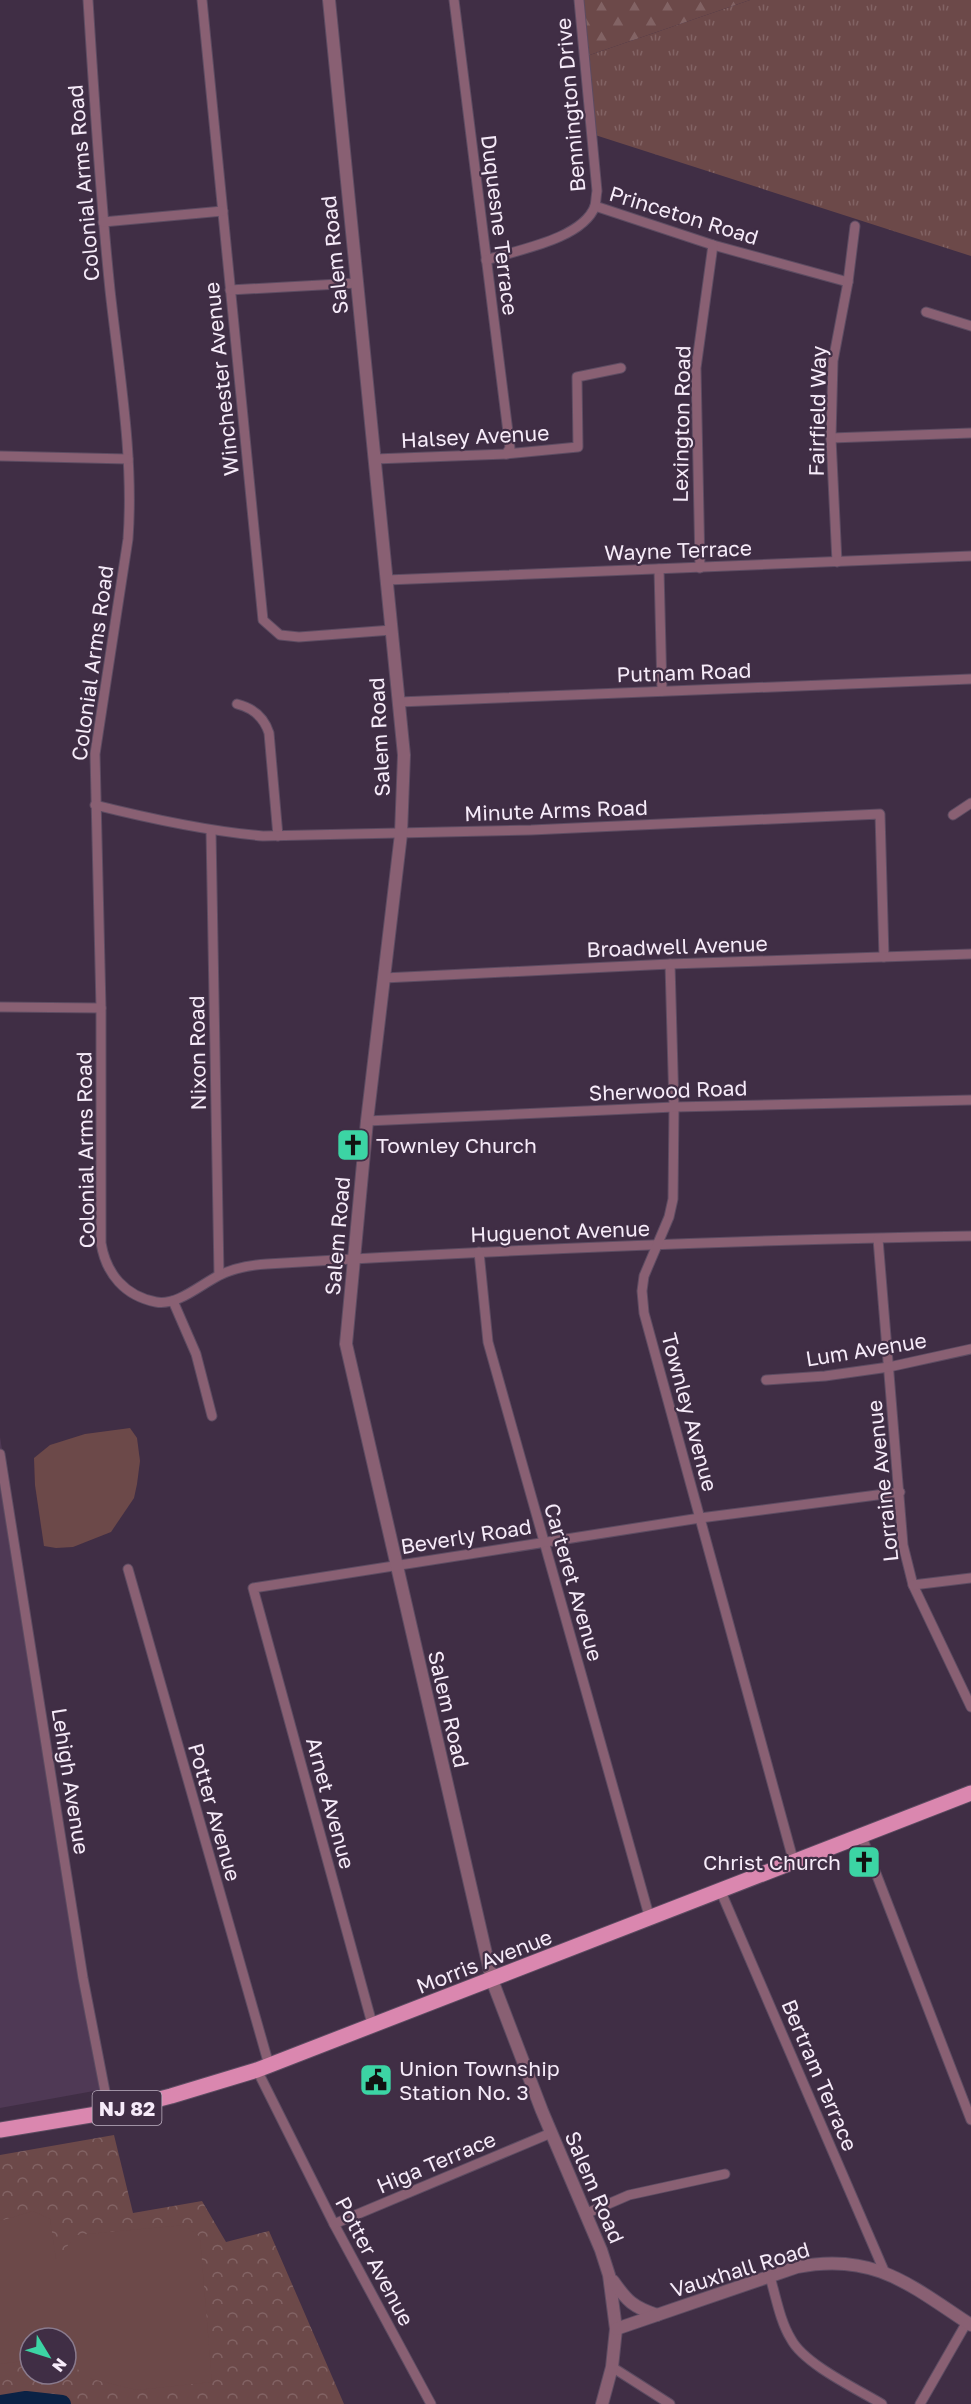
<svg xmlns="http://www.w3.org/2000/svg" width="971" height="2404" font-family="'Golos Text',sans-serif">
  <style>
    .built { fill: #4f3955 }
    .grass { fill: url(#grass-tufts) }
    .forest { fill: url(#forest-firs) }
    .park { fill: url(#park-crowns); fill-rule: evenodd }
    .pitch { fill: #6c4949 }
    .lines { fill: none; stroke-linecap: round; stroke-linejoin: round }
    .river { stroke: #0a2245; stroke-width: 18 }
    .minor-casing { stroke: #5d4c62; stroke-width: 11 }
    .tertiary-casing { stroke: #5d4c62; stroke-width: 14 }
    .primary-casing { stroke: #5d4c62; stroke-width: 17 }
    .minor { stroke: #896073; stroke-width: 9 }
    .tertiary { stroke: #896073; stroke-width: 12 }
    .primary { stroke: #da87af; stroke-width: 15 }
    .labels { text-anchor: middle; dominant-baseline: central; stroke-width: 4.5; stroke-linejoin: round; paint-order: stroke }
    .shield { fill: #402e45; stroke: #bfb2c3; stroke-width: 1.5 }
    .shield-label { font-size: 20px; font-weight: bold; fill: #f6ebf9 }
    .street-label { font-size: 21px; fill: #f6ebf9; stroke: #402e45 }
    .poi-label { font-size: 21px; fill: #f6ebf9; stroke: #402e45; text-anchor: start }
  </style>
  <defs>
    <pattern id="grass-tufts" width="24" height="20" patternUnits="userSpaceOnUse" patternTransform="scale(1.5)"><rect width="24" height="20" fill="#6c4949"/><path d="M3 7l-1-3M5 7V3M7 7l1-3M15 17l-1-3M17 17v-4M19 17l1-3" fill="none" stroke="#826364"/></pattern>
    <pattern id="forest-firs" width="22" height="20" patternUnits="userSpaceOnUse" patternTransform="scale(1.5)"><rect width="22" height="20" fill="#6c4949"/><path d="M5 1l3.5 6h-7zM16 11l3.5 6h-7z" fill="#826364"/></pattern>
    <pattern id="park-crowns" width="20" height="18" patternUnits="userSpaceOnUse" patternTransform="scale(1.5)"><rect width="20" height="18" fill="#6c4949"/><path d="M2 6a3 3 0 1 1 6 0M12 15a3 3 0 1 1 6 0" fill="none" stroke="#826364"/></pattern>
  </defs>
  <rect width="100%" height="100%" fill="#402e45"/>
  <!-- built -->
  <path class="built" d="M 0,1437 L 105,2089 L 0,2108 Z"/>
  <!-- grass -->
  <path class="grass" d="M 750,0 L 971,0 L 971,256 L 592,134 L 581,58 Z"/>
  <!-- forest -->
  <path class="forest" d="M 582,0 L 750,0 L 581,58 Z"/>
  <!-- park -->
  <path class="park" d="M 114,2135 L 133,2213 L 202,2201 L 226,2242 L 269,2231 L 344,2404 L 0,2404 L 0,2155 ZM 30,2338 L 66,2338 L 66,2374 L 30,2374 Z"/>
  <!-- pitch -->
  <g class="pitch">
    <path d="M 130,1428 L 137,1438 L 140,1461 L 137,1484 L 134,1498 L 111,1532 L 73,1547 L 56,1548 L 44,1546 L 35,1485 L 34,1458 L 50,1445 L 85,1434 Z"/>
    <path d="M 33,2211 L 50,2219 L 56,2259 L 77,2235 L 184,2225 L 200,2237 L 212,2382 L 137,2390 L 88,2378 L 66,2359 L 66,2338 L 30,2338 L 30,2360 L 0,2364 L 0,2221 Z"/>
  </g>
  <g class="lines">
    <!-- river -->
    <path class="river" d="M 0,2404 L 26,2400 L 62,2404"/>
    <defs>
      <g id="minor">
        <path d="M 88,0 C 94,97 100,193 110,290 C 119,372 134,456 128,539 L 95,754 L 101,1008 L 101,1243 C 106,1274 125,1296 156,1302 C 177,1306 200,1285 218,1276 C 233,1268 250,1265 267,1264 C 501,1250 736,1240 971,1236"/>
        <path d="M 202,0 L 263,620 L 280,635 L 299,637 L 392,630"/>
        <path d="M 454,0 L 510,448 L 506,454"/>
        <path d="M 595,206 L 713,245 L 848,282"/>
        <path d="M 103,222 L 223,211"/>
        <path d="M 486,260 C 517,250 583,239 595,206 C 596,202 596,196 597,191 L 579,0"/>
        <path d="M 230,290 L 357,283"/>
        <path d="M 926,312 L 971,326"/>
        <path d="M 831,438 L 971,433"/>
        <path d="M 0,456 L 128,459"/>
        <path d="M 375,459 L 506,454 L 578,447 L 577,377 L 621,368"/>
        <path d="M 837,562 L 831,438 L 833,361 L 848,282 L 855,226"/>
        <path d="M 700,568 L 696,368 L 713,245"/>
        <path d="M 659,569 L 662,691"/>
        <path d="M 387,580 L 971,556"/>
        <path d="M 399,702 L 971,679"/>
        <path d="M 237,704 C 253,708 264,717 269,733 L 278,836"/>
        <path d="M 95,805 C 151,819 206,831 263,836 L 531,830 L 880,814 L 884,957"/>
        <path d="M 953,815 L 971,803"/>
        <path d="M 211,831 L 219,1275"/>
        <path d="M 670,964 L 674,1107 L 673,1199 L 669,1217 L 644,1276 L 642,1291 L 644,1313 L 794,1863"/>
        <path d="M 384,978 L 670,964 L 971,954"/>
        <path d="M 0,1007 L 101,1008"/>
        <path d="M 367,1121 L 674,1107 L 971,1100"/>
        <path d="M 878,1239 L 903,1545 L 913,1585 L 971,1707"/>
        <path d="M 479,1252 L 488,1342 L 650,1919"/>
        <path d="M 173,1301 L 196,1354 L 212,1416"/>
        <path d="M 766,1380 L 825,1376 L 889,1367 L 971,1349"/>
        <path d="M 0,1454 L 83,1978 L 109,2112"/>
        <path d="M 128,1569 L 269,2065"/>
        <path d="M 913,1585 L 971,1578"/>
        <path d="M 862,1837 L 971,2120"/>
        <path d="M 721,1892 L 885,2273"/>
        <path d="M 373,2027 L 253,1588 L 700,1518 L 900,1492"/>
        <path d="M 257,2070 L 334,2224 L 431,2404"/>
        <path d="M 585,2214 L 629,2195 L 725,2174"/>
        <path d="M 334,2224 L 551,2133"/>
        <path d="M 770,2277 C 776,2297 780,2321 791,2339 C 804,2364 857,2389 882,2404"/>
        <path d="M 612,2367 L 670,2404"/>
        <path d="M 920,2404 L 967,2322"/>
      </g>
      <g id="tertiary">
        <path d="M 329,0 L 404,755 L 401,834 L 367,1121 L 346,1344 L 492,1980 L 542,2111 L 601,2250 L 609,2275 L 616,2329 L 612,2367 L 602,2404"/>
        <path d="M 613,2281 C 627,2301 633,2307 657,2315"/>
        <path d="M 616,2329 L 797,2267 C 874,2252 910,2285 971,2325"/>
      </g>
      <path id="primary" d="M 0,2130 L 109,2112 L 171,2096 L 257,2070 L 971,1793"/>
    </defs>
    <!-- minor casing -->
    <use href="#minor" class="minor-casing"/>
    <!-- tertiary casing -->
    <use href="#tertiary" class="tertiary-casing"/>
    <!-- primary casing -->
    <use href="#primary" class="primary-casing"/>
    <!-- minor -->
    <use href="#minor" class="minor"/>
    <!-- tertiary -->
    <use href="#tertiary" class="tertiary"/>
    <!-- primary -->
    <use href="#primary" class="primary"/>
  </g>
  <!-- icons -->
  <defs>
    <symbol id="church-square" viewBox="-11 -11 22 22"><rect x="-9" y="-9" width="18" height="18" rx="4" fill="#3cd4a4" stroke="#402e45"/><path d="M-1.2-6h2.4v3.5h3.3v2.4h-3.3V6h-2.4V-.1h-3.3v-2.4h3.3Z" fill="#111"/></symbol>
    <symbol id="civic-square" viewBox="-11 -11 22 22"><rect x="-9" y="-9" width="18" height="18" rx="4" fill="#3cd4a4" stroke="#402e45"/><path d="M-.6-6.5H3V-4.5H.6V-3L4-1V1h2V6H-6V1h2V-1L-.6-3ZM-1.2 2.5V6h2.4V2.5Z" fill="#111"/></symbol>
  </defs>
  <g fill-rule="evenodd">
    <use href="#church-square" x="334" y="1126" width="38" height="38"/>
    <use href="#church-square" x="845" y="1843" width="38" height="38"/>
    <use href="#civic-square" x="357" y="2061" width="38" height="38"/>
  </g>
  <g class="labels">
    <!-- shield labels -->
    <rect class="shield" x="92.5" y="2091" width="69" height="34" rx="4.5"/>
    <g class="shield-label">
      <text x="127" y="2108">NJ 82</text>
    </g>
    <!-- street labels -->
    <g class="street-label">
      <text transform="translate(570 105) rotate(-95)">Bennington Drive</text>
      <text transform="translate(83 183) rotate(-95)">Colonial Arms Road</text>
      <text transform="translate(684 215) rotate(17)">Princeton Road</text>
      <text transform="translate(500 225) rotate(83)">Duquesne Terrace</text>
      <text transform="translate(334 255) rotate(-96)">Salem Road</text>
      <text transform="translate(221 379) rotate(-96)">Winchester Avenue</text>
      <text transform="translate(817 411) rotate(-89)">Fairfield Way</text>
      <text transform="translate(681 424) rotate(-89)">Lexington Road</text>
      <text transform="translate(475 436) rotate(-3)">Halsey Avenue</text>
      <text transform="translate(678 550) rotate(-2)">Wayne Terrace</text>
      <text transform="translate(92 663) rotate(-82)">Colonial Arms Road</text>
      <text transform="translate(684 672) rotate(-2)">Putnam Road</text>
      <text transform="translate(379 737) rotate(-93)">Salem Road</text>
      <text transform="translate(556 810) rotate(-2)">Minute Arms Road</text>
      <text transform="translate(677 946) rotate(-2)">Broadwell Avenue</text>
      <text transform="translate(197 1053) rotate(-91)">Nixon Road</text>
      <text transform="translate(668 1090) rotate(-2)">Sherwood Road</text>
      <text transform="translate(85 1150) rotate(-91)">Colonial Arms Road</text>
      <text transform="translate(560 1231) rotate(-2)">Huguenot Avenue</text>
      <text transform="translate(337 1236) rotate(-85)">Salem Road</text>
      <text transform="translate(866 1349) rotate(-9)">Lum Avenue</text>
      <text transform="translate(690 1412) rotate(75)">Townley Avenue</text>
      <text transform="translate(882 1481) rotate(-96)">Lorraine Avenue</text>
      <text transform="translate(466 1536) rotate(-9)">Beverly Road</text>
      <text transform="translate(574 1582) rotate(74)">Carteret Avenue</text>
      <text transform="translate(449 1709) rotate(77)">Salem Road</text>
      <text transform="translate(71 1781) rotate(81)">Lehigh Avenue</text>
      <text transform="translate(331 1803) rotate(75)">Arnet Avenue</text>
      <text transform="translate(215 1812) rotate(74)">Potter Avenue</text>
      <text transform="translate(484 1961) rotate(-21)">Morris Avenue</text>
      <text transform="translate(820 2075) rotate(67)">Bertram Terrace</text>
      <text transform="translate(436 2162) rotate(-23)">Higa Terrace</text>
      <text transform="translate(595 2187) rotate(67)">Salem Road</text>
      <text transform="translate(375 2261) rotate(62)">Potter Avenue</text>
      <text transform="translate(740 2269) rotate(-17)">Vauxhall Road</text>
    </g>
    <!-- poi labels -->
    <g class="poi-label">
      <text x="376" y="1145">Townley Church</text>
      <text x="841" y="1862" text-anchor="end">Christ Church</text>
      <text x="399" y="2068">Union Township<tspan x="399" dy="24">Station No. 3</tspan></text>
    </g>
  </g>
  <!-- north arrow -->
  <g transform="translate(48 2356) rotate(128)"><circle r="28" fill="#402e45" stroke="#897a8d" stroke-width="1.5"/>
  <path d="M0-4.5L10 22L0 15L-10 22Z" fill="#3cd4a4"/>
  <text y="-9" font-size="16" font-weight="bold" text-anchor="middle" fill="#f6ebf9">N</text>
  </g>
</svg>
